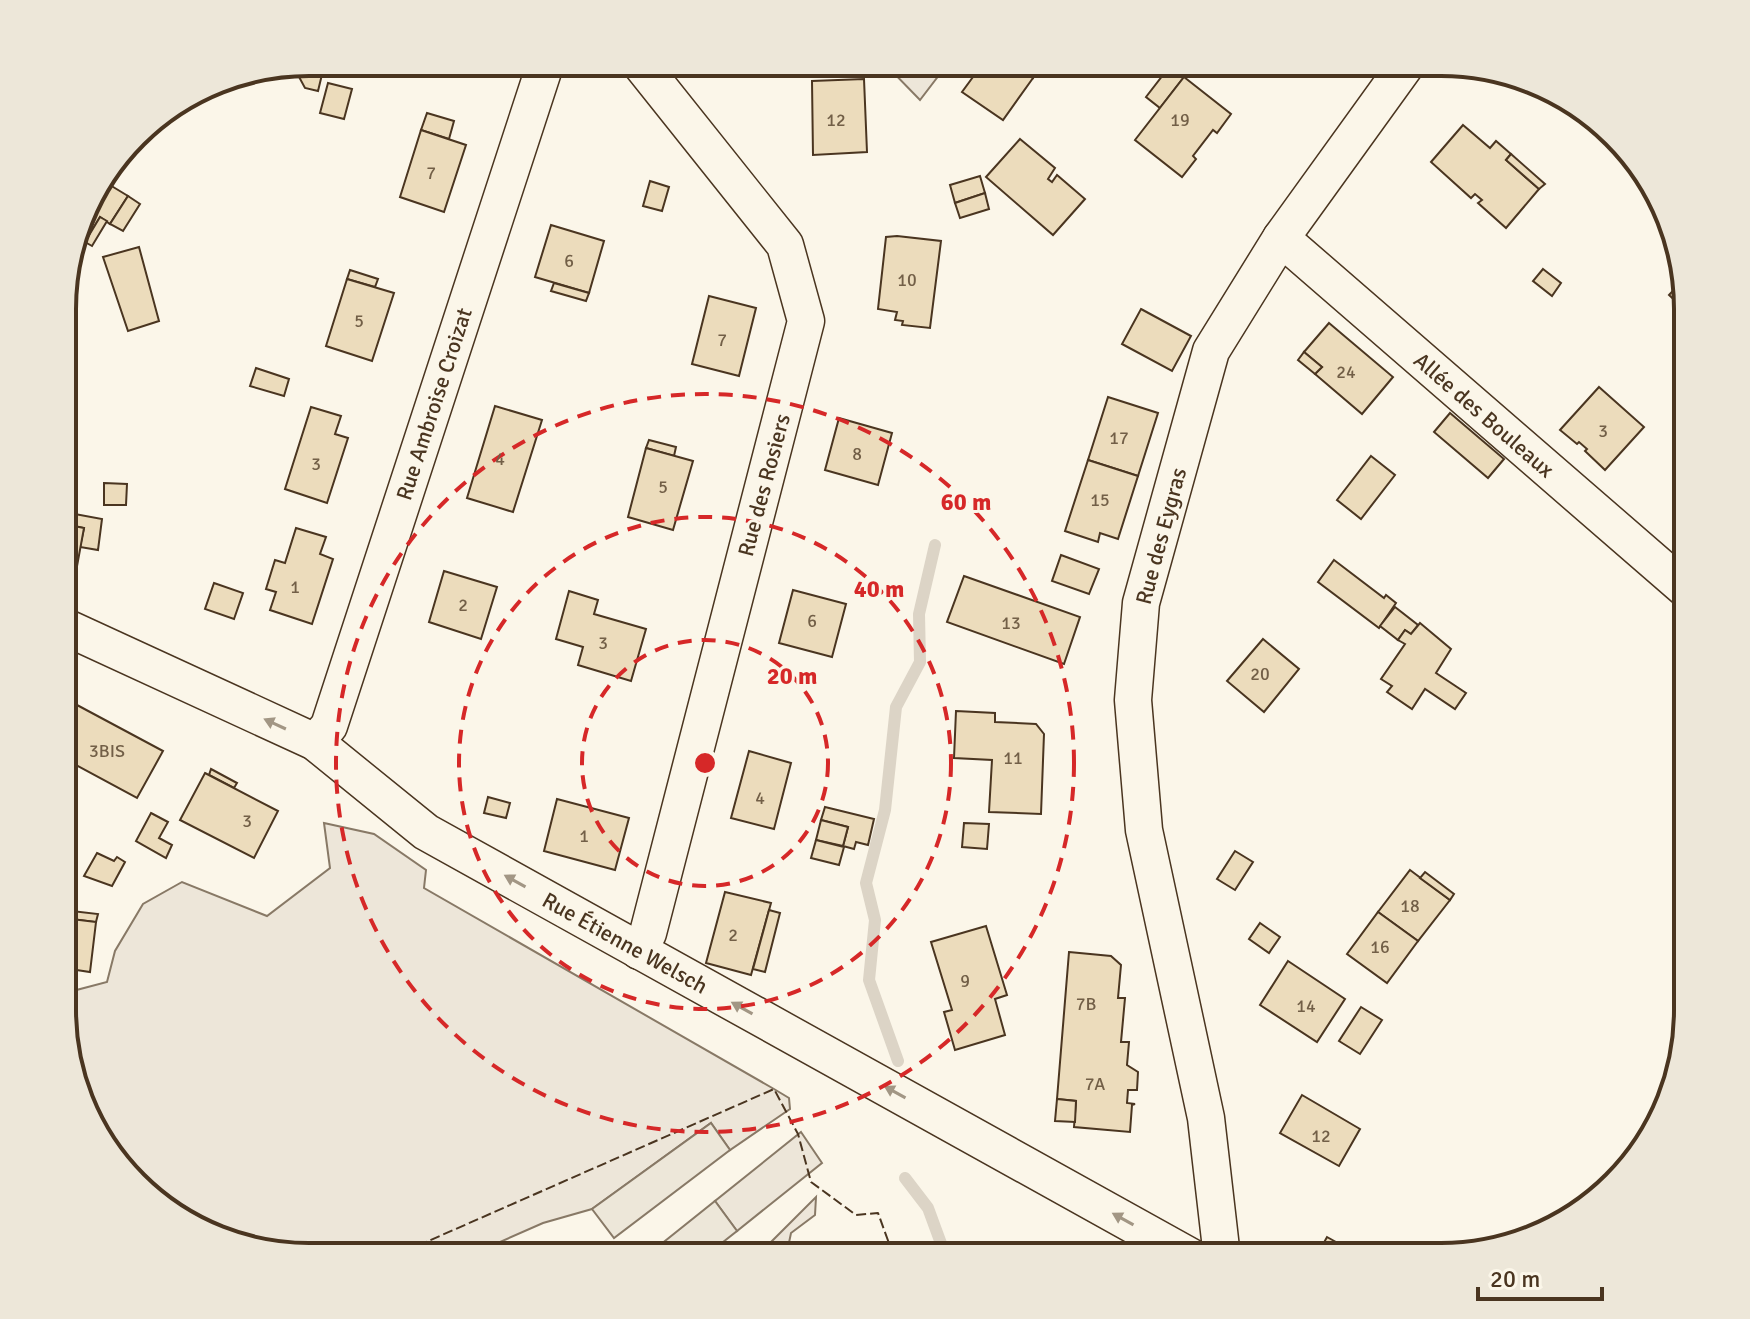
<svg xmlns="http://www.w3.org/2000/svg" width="1750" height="1319" font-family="Signika,sans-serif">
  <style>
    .green { fill: #ede6d9; stroke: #887966; stroke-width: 2 }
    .parking { fill: #ede7d9; stroke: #887966; stroke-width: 2 }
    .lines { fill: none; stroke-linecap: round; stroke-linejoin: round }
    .stream { stroke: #dcd4c6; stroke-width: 12 }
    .building { fill: #ecdcbc; stroke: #4a3520; stroke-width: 2 }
    .street-casing { stroke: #4a3520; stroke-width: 39 }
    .street { stroke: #fbf6e9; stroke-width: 36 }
    .fence { stroke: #4a3520; stroke-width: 2; stroke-dasharray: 10 4; stroke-linecap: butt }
    .oneway { fill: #a29684 }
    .ring { fill: none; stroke: #d62828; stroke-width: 4; stroke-dasharray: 14 10 }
    .labels { text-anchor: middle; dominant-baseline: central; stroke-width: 6; stroke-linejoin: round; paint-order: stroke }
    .number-label { font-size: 18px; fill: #725f47 }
    .street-label { font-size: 22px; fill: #4a3520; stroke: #fbf6e9 }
    .rim { fill: none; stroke: #4a3520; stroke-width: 4 }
    .centre { fill: #d62828; stroke: #fbf6e9; stroke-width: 4 }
    .ring-label { font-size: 24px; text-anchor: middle; font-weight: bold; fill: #d62828; stroke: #fbf6e9; stroke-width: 6; stroke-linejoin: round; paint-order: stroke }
  </style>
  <rect width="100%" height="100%" fill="#fbf6e9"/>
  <!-- green -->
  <g class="green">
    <path d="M 883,62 L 949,62 L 920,100 Z"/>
    <path d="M 324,823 L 374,834 L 426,870 L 424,888 L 774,1089 L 789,1098 L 790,1109 L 730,1150 L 711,1123 L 592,1209 L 543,1223 L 466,1257 L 294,1256 L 215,1238 L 147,1196 L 88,1119 L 63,1026 L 63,999 L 69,992 L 107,982 L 115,951 L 143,904 L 182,882 L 267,916 L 330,868 Z"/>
    <path d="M 801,1132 L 822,1163 L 737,1231 L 715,1201 Z"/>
    <path d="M 816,1197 L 815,1215 L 791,1233 L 786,1257 L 756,1257 Z"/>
  </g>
  <!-- parking -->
  <g class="parking">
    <path d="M 711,1123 L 730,1150 L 614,1238 L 592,1209 Z"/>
    <path d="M 715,1201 L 737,1231 L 704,1257 L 645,1257 Z"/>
  </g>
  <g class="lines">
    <!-- stream -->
    <g class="stream">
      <path d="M 898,1061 L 869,980 L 875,920 L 866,883 L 885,810 L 896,707 L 920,662 L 919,614 L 935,545"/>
      <path d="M 905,1178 L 928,1208 L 946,1257"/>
    </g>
  </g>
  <!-- building -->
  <g class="building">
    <path d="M 309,62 L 325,62 L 318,91 L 305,88 L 298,75 L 294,75 L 296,64 Z"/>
    <path d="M 984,62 L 1012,62 L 1033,78 L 1003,120 L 962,92 Z"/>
    <path d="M 1012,62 L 1045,62 L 1033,78 Z"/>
    <path d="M 1170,66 L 1184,77 L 1160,108 L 1146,97 Z"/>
    <path d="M 1184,77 L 1231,114 L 1217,133 L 1213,130 L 1193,156 L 1196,159 L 1182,177 L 1135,140 Z"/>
    <path d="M 864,79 L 867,152 L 813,155 L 812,81 Z"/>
    <path d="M 328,83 L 352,89 L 344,119 L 320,113 Z"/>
    <path d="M 427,113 L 454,121 L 449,139 L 421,130 Z"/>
    <path d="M 1463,125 L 1490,148 L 1496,141 L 1511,154 L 1506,160 L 1539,189 L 1506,228 L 1478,203 L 1482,200 L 1475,194 L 1471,198 L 1431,162 Z"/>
    <path d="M 421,130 L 466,145 L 444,212 L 400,197 Z"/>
    <path d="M 1020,139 L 1055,168 L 1048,179 L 1052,182 L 1057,175 L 1085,199 L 1053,235 L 986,177 Z"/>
    <path d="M 1511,154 L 1545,184 L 1539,189 L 1506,160 Z"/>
    <path d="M 980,176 L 985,193 L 955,203 L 950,185 Z"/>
    <path d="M 100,179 L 128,196 L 110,224 L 100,217 L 85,242 L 77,238 L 95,186 Z"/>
    <path d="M 650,181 L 669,187 L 662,211 L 643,206 Z"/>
    <path d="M 985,193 L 989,209 L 960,218 L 955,203 Z"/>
    <path d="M 128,196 L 140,204 L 123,231 L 110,224 Z"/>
    <path d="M 100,217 L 107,221 L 92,246 L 85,242 Z"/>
    <path d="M 551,225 L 604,241 L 589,293 L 535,277 Z"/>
    <path d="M 897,236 L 941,241 L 930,328 L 902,325 L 903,321 L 895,320 L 897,312 L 878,309 L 886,237 Z"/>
    <path d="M 139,247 L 159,321 L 128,331 L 103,257 Z"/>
    <path d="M 1543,269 L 1561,283 L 1552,296 L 1533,281 Z"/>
    <path d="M 350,270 L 378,279 L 375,287 L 347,279 Z"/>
    <path d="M 347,279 L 394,293 L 372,361 L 326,346 Z"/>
    <path d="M 1682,281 L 1688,309 L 1688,313 L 1669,295 Z"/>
    <path d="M 554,283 L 589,293 L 586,301 L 551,291 Z"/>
    <path d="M 709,296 L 756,308 L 739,376 L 692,364 Z"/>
    <path d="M 1141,309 L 1191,336 L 1172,371 L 1122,344 Z"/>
    <path d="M 1329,323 L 1393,377 L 1362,414 L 1315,374 L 1322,367 L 1304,352 Z"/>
    <path d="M 1304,352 L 1322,367 L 1315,374 L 1298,360 Z"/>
    <path d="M 256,368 L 289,379 L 284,396 L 250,386 Z"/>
    <path d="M 1599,387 L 1644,427 L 1605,470 L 1585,451 L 1587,449 L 1579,442 L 1577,444 L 1560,430 Z"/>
    <path d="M 1108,397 L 1158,413 L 1138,476 L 1088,460 Z"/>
    <path d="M 495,406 L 542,420 L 513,512 L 467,498 Z"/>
    <path d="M 311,407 L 341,416 L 335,434 L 348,438 L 327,503 L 285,489 Z"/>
    <path d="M 1450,413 L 1504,459 L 1488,478 L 1434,432 Z"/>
    <path d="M 839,418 L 892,433 L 878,485 L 825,470 Z"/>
    <path d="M 649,440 L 676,447 L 674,456 L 646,448 Z"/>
    <path d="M 646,448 L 693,461 L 673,530 L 628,517 Z"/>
    <path d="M 1371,456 L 1395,475 L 1361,519 L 1337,500 Z"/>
    <path d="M 1088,460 L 1138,476 L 1118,539 L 1100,533 L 1098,542 L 1065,531 Z"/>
    <path d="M 104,483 L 127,484 L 126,505 L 104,505 Z"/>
    <path d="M 64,512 L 102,519 L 98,550 L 80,547 L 84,528 L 64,524 Z"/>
    <path d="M 64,524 L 84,528 L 75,577 L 64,574 Z"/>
    <path d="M 296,528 L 326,537 L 320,554 L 333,559 L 312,624 L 270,610 L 276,592 L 266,589 L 275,560 L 285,563 Z"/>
    <path d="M 1061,555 L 1099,569 L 1089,594 L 1052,581 Z"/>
    <path d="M 1334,560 L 1384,598 L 1386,595 L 1396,603 L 1379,628 L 1318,582 Z"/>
    <path d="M 444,571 L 497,587 L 481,639 L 429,622 Z"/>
    <path d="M 964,576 L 1080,617 L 1064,664 L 947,622 Z"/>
    <path d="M 214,583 L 243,593 L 234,619 L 205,609 Z"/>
    <path d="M 793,590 L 846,604 L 832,657 L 779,643 Z"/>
    <path d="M 569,591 L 598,600 L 594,614 L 646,629 L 631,681 L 578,665 L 583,647 L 556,639 Z"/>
    <path d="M 1395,607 L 1418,625 L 1411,634 L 1405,630 L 1398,640 L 1380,626 Z"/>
    <path d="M 1420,623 L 1451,649 L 1436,673 L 1466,693 L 1455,709 L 1425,689 L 1412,709 L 1387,692 L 1392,686 L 1381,679 L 1405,644 L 1398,640 L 1405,630 L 1411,634 Z"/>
    <path d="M 1263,639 L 1299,669 L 1264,712 L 1227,681 Z"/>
    <path d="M 77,705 L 163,751 L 137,798 L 63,758 L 63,732 Z"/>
    <path d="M 956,711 L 995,713 L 995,722 L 1036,724 L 1044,734 L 1041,814 L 989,812 L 992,760 L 954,758 Z"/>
    <path d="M 749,751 L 791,763 L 774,829 L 731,818 Z"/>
    <path d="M 211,769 L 237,783 L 234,788 L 209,775 Z"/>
    <path d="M 205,773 L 278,811 L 254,858 L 180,820 Z"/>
    <path d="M 488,797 L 510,803 L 506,818 L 484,813 Z"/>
    <path d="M 557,799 L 629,818 L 615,870 L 544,851 Z"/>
    <path d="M 825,807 L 874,819 L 868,845 L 856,842 L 854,849 L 843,846 L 848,827 L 821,820 Z"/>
    <path d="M 151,813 L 168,822 L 159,838 L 172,845 L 166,858 L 136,841 Z"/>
    <path d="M 821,820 L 848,827 L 843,846 L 816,840 Z"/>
    <path d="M 964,823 L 989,824 L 987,849 L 962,847 Z"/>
    <path d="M 816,840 L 844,847 L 839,865 L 811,858 Z"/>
    <path d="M 1235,851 L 1253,862 L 1235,890 L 1217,879 Z"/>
    <path d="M 97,853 L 114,861 L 117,857 L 125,862 L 112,886 L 84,876 Z"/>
    <path d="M 1410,870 L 1450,900 L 1418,941 L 1378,912 Z"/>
    <path d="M 1425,872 L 1454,894 L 1450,900 L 1420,878 Z"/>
    <path d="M 725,892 L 771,903 L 751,975 L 706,963 Z"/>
    <path d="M 63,910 L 98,914 L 96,922 L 63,918 Z"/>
    <path d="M 769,910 L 780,913 L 765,972 L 753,969 Z"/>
    <path d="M 1378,912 L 1418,941 L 1387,983 L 1347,954 Z"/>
    <path d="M 63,918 L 96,922 L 90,972 L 63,968 Z"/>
    <path d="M 1260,923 L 1280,937 L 1269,953 L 1249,939 Z"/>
    <path d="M 986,926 L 1007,995 L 995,999 L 1005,1035 L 955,1050 L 944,1012 L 952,1010 L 931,942 Z"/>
    <path d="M 1069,952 L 1111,956 L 1121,965 L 1118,998 L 1125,998 L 1121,1042 L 1129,1042 L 1127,1065 L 1138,1072 L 1137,1090 L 1128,1090 L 1127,1103 L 1135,1104 L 1132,1105 L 1130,1132 L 1074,1127 L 1076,1101 L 1057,1099 Z"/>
    <path d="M 1288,961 L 1345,999 L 1317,1042 L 1260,1005 Z"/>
    <path d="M 1361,1007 L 1382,1020 L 1360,1054 L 1339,1041 Z"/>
    <path d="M 1302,1095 L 1360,1129 L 1339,1166 L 1280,1133 Z"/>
    <path d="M 1057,1099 L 1076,1101 L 1075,1122 L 1055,1121 Z"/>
    <path d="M 1624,1158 L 1632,1164 L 1627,1172 L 1597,1195 Z"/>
    <path d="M 1327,1237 L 1363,1257 L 1316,1257 Z"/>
  </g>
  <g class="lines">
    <defs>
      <g id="street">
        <path d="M 639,62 L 785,245 L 806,321 L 648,933 L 639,951"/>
        <path d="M 1281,238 L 1688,591"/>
        <path d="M 63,626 L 315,742 L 426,832 L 1191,1257"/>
        <path d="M 315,742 L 329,726 L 546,62"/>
        <path d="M 1222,1257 L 1206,1118 L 1144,830 L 1133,700 L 1141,603 L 1211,351 L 1281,238 L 1408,62"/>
      </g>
    </defs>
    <!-- street casing -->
    <use href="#street" class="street-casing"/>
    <!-- street -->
    <use href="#street" class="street"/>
    <!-- fence -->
    <path class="fence" d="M 392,1257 L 774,1089 L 798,1134 L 811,1182 L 856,1215 L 878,1213 L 894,1257"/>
  </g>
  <!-- one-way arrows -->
  <defs><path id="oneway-solid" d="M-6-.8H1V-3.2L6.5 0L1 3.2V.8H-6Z" transform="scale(2)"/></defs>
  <g class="oneway">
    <use href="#oneway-solid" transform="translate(275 724) rotate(-155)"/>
    <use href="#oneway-solid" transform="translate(515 881) rotate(-151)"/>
    <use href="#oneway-solid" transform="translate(742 1008) rotate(-151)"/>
    <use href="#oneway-solid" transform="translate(895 1092) rotate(-151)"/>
    <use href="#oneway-solid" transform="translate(1123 1219) rotate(-151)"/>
  </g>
  <!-- distance rings -->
  <g class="ring">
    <circle cx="705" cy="763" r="123"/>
    <circle cx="705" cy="763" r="246"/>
    <circle cx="705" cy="763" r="369"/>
  </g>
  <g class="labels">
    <!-- number labels -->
    <g class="number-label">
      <text x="836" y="120">12</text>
      <text x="1180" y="120">19</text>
      <text x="431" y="173">7</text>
      <text x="569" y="261">6</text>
      <text x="907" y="280">10</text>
      <text x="359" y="321">5</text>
      <text x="722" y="340">7</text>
      <text x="1346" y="372">24</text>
      <text x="1603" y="431">3</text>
      <text x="1119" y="438">17</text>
      <text x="857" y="454">8</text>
      <text x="500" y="459">4</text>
      <text x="316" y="464">3</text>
      <text x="663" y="487">5</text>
      <text x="1100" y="500">15</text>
      <text x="295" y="587">1</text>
      <text x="463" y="605">2</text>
      <text x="812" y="621">6</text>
      <text x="1011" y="623">13</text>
      <text x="603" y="643">3</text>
      <text x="1260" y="674">20</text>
      <text x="107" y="751">3BIS</text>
      <text x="1013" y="758">11</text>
      <text x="760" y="798">4</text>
      <text x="247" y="821">3</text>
      <text x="584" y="836">1</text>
      <text x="1410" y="906">18</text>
      <text x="733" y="935">2</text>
      <text x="1380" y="947">16</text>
      <text x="965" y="981">9</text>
      <text x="1086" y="1004">7B</text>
      <text x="1306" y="1006">14</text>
      <text x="1095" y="1084">7A</text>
      <text x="1321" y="1136">12</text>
    </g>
    <!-- street labels -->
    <g class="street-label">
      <text transform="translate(434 404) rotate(-72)">Rue Ambroise Croizat</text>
      <text transform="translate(1484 415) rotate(41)">Allée des Bouleaux</text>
      <text transform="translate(764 485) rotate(-75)">Rue des Rosiers</text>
      <text transform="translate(1161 536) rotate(-75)">Rue des Eygras</text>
      <text transform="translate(625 943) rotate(29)">Rue Étienne Welsch</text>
    </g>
  </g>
  <!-- crop -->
  <path d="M0 0H1750V1319H0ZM309 76H1441A233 233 0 0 1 1674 309V1010A233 233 0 0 1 1441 1243H309A233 233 0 0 1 76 1010V309A233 233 0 0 1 309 76Z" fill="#ede7d9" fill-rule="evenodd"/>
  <path class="rim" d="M309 76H1441A233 233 0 0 1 1674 309V1010A233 233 0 0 1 1441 1243H309A233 233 0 0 1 76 1010V309A233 233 0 0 1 309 76Z"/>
  <circle cx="705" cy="763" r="12" class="centre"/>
  <g class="ring-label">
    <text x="966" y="510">60 m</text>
    <text x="879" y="597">40 m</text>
    <text x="792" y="684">20 m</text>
  </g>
  <!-- scale -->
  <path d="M1478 1287v12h124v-12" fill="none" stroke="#4a3520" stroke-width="4"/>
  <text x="1490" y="1287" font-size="24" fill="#4a3520" stroke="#fbf6e9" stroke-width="6" paint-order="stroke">20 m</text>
</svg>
